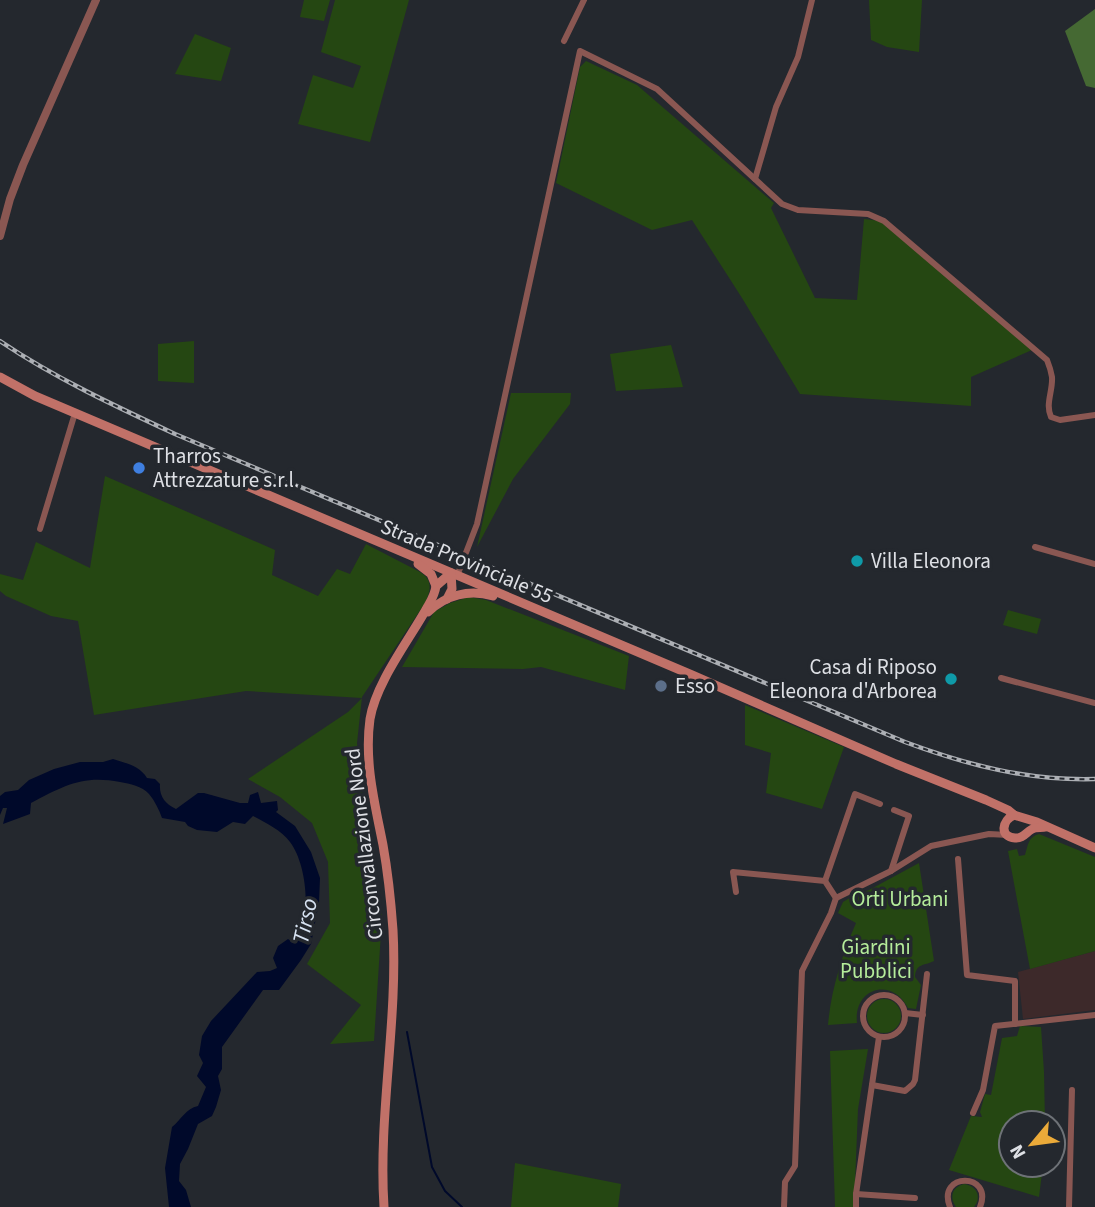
<svg xmlns="http://www.w3.org/2000/svg" width="1095" height="1207" font-family="'Source Sans 3',sans-serif">
  <style>
    .education { fill: #3d292a }
    .green { fill: #254712 }
    .forest { fill: #456933 }
    .water { fill: #00092a }
    .lines { fill: none; stroke-linecap: round; stroke-linejoin: round }
    .stream { stroke: #00092a; stroke-width: 2 }
    .minor { stroke: #8a5752; stroke-width: 6 }
    .tertiary { stroke: #8a5752; stroke-width: 8 }
    .secondary { stroke: #c17168; stroke-width: 9 }
    .rail-casing { stroke: #acafb4; stroke-width: 4.5 }
    .rail { stroke: #24282e; stroke-width: 2; stroke-dasharray: 5; stroke-linecap: butt }
    .shop-dot { fill: #3f7fe0; stroke: #24282e; stroke-width: 2.5 }
    .culture-dot { fill: #0f9aa8; stroke: #24282e; stroke-width: 2.5 }
    .service-dot { fill: #5c6f8a; stroke: #24282e; stroke-width: 2.5 }
    .labels { text-anchor: middle; dominant-baseline: central; stroke-width: 7; stroke-linejoin: round; paint-order: stroke }
    .poi-label { font-size: 21px; fill: #dee0e5; stroke: #24282e; text-anchor: start }
    .street-label { font-size: 21px; fill: #dee0e5; stroke: #24282e }
    .park-label { font-size: 21px; fill: #b5ec9b; stroke: #24282e }
    .water-label { font-size: 23px; font-style: italic; fill: #d7e3f2; stroke: #24282e }
  </style>
  <rect width="100%" height="100%" fill="#24282e"/>
  <!-- education -->
  <path class="education" d="M 1095,951 L 1095,1010 L 1023,1019 L 1018,972 Z"/>
  <!-- green -->
  <g class="green">
    <path d="M 304,0 L 330,0 L 324,21 L 300,17 Z"/>
    <path d="M 335,0 L 409,0 L 370,142 L 298,124 L 313,75 L 353,88 L 361,66 L 321,52 Z"/>
    <path d="M 869,0 L 922,0 L 919,52 L 887,47 L 871,40 Z"/>
    <path d="M 195,34 L 231,48 L 221,81 L 175,74 Z"/>
    <path d="M 586,61 L 637,85 L 774,203 L 771,208 L 815,298 L 857,300 L 864,219 L 881,221 L 1032,350 L 971,377 L 971,406 L 800,394 L 742,298 L 692,220 L 652,230 L 556,183 L 580,67 Z"/>
    <path d="M 194,341 L 194,383 L 158,381 L 158,344 Z"/>
    <path d="M 671,345 L 683,387 L 616,391 L 610,354 Z"/>
    <path d="M 511,393 L 571,393 L 570,404 L 513,479 L 477,547 Z"/>
    <path d="M 105,476 L 275,550 L 272,575 L 318,596 L 337,569 L 350,574 L 366,544 L 420,572 C 433,580 431,590 425,603 L 362,697 L 357,743 L 363,799 L 382,917 L 374,1041 L 330,1044 L 361,1005 L 307,964 L 330,923 L 328,862 L 312,823 L 280,797 L 248,779 L 348,712 L 362,698 L 246,691 L 94,715 L 78,621 L 51,616 L 6,596 L 0,591 L 0,574 L 23,580 L 36,542 L 90,568 Z"/>
    <path d="M 469,597 L 486,600 L 629,656 L 625,690 L 541,667 L 523,669 L 402,667 L 434,612 L 450,603 Z"/>
    <path d="M 1008,610 L 1041,619 L 1037,634 L 1003,625 Z"/>
    <path d="M 745,705 L 844,747 L 822,809 L 766,793 L 771,753 L 745,745 Z"/>
    <path d="M 1039,834 L 1095,857 L 1095,951 L 1030,969 L 1008,851 L 1017,849 L 1019,856 L 1025,855 C 1028,845 1028,837 1039,834 Z"/>
    <path d="M 919,863 L 934,961 C 924,966 916,963 915,977 L 921,985 L 916,1009 L 908,1008 C 892,976 853,988 857,1023 L 828,1025 C 831,990 842,955 856,923 L 838,913 L 843,902 L 853,896 L 869,890 Z"/>
    <circle cx="884" cy="1016" r="17"/>
    <path d="M 1020,1026 L 1041,1027 L 1044,1072 L 1045,1123 L 1011,1123 L 1011,1165 L 1043,1165 L 1039,1197 L 949,1170 L 971,1116 L 982,1117 L 980,1112 L 985,1094 L 991,1095 L 1002,1038 L 1017,1036 Z"/>
    <path d="M 868,1049 L 858,1109 L 854,1207 L 835,1207 L 830,1051 Z"/>
    <path d="M 515,1163 L 621,1184 L 618,1207 L 511,1207 Z"/>
    <path d="M 964,1184 C 977,1186 982,1197 974,1207 L 956,1207 C 949,1197 952,1187 964,1184 Z"/>
  </g>
  <!-- forest -->
  <path class="forest" d="M 1095,9 L 1095,88 L 1086,86 L 1065,31 Z"/>
  <!-- water -->
  <path class="water" d="M 113,759 C 126,763 140,766 147,778 L 155,779 L 160,784 C 159,796 165,804 176,809 L 198,793 L 204,793 L 240,803 L 248,803 L 250,795 L 258,792 L 261,803 L 277,801 L 278,810 L 276,812 L 295,826 L 311,852 L 320,878 L 319,902 L 311,944 L 301,960 L 279,990 L 263,990 L 222,1047 L 222,1069 L 218,1076 L 221,1090 L 216,1107 L 212,1116 L 198,1124 L 188,1149 L 180,1164 L 179,1181 L 186,1190 L 191,1207 L 169,1207 L 165,1168 L 172,1127 C 181,1120 186,1108 198,1106 L 206,1087 L 197,1076 L 203,1063 L 199,1055 L 202,1036 L 211,1021 L 257,972 L 270,971 L 277,968 L 273,958 L 278,946 L 288,939 L 294,943 C 313,921 307,864 290,842 C 281,830 266,823 253,816 L 245,824 L 233,822 L 217,832 L 197,830 L 188,826 L 185,822 L 162,818 C 159,810 155,801 149,794 C 142,786 130,784 120,782 C 82,775 64,786 31,803 L 30,814 L 3,824 L 7,808 L 3,808 L 0,815 L 0,796 L 5,792 L 18,790 L 29,780 L 54,769 L 80,762 L 103,762 Z"/>
  <g class="lines">
    <!-- stream -->
    <path class="stream" d="M 407,1032 L 432,1167 L 445,1191 L 462,1207"/>
    <!-- minor -->
    <g class="minor">
      <path d="M 564,41 L 584,0"/>
      <path d="M 755,179 L 776,107 L 798,57 L 812,0"/>
      <path d="M 40,529 L 75,413"/>
      <path d="M 1035,547 L 1095,564"/>
      <path d="M 457,576 L 477,524 L 580,51 L 657,89 L 782,204 L 798,210 L 868,214 L 884,221 L 1047,360 C 1049,365 1051,371 1052,377 C 1053,391 1045,404 1051,417 L 1060,420 L 1095,415"/>
      <path d="M 1001,678 L 1095,703"/>
      <path d="M 958,859 L 967,975 L 1015,981 L 1015,1024"/>
      <path d="M 891,871 L 909,816 L 894,810"/>
      <path d="M 825,881 L 855,794 L 880,804"/>
      <path d="M 736,892 L 733,872 L 825,881 L 836,898"/>
      <path d="M 836,898 L 891,871 L 931,846 L 989,834 L 1008,835"/>
      <circle cx="884" cy="1016" r="21"/>
      <path d="M 905,1013 L 923,1015"/>
      <path d="M 872,1085 L 905,1091 L 913,1084 L 915,1080 L 927,974"/>
      <path d="M 973,1113 L 983,1090 L 995,1026 L 1095,1015"/>
      <path d="M 856,1194 L 915,1198"/>
      <path d="M 784,1207 L 785,1182 L 795,1166 L 802,971 L 831,913 L 836,898"/>
      <path d="M 856,1207 L 856,1194 L 879,1037"/>
      <path d="M 950,1207 C 936,1172 994,1172 980,1207"/>
      <path d="M 1069,1207 L 1072,1090"/>
    </g>
    <!-- tertiary -->
    <path class="tertiary" d="M 0,236 L 10,199 L 23,165 L 96,0"/>
    <!-- secondary -->
    <g class="secondary">
      <path d="M 0,377 L 35,396 L 692,675 L 896,764 L 986,800 L 1008,810 L 1014,815 L 1037,822 L 1095,848"/>
      <path d="M 418,564 L 431,574 L 436,586"/>
      <path d="M 447,599 L 452,589 L 451,573"/>
      <path d="M 428,612 C 446,595 469,589 493,596"/>
      <path d="M 1014,815 C 1002,820 999,837 1015,838 C 1024,839 1027,830 1035,828 C 1038,827 1042,828 1046,827"/>
      <path d="M 384,1207 C 378,1115 398,1022 393,930 C 391,902 388,873 383,845 C 375,804 364,762 370,719 C 376,682 410,639 428,606 C 432,599 435,594 436,586 L 451,573"/>
    </g>
    <defs>
      <path id="rail" d="M 0,341 C 55,378 115,406 175,434 L 905,742 C 967,765 1028,781 1095,779"/>
    </defs>
    <!-- rail casing -->
    <use href="#rail" class="rail-casing"/>
    <!-- rail -->
    <use href="#rail" class="rail"/>
  </g>
  <!-- markers -->
  <circle class="shop-dot" cx="139" cy="468" r="7"/>
  <g class="culture-dot">
    <circle cx="857" cy="561" r="7"/>
    <circle cx="951" cy="679" r="7"/>
  </g>
  <circle class="service-dot" cx="661" cy="686" r="7"/>
  <g class="labels">
    <!-- poi labels -->
    <g class="poi-label">
      <text x="153" y="456">Tharros<tspan x="153" dy="24">Attrezzature s.r.l.</tspan></text>
      <text x="871" y="561">Villa Eleonora</text>
      <text x="937" y="667" text-anchor="end">Casa di Riposo<tspan x="937" dy="24">Eleonora d'Arborea</tspan></text>
      <text x="675" y="686">Esso</text>
    </g>
    <!-- street labels -->
    <g class="street-label">
      <text transform="translate(467 561) rotate(23)">Strada Provinciale 55</text>
      <text transform="translate(364 844) rotate(-97)">Circonvallazione Nord</text>
    </g>
    <!-- park labels -->
    <g class="park-label">
      <text x="900" y="899">Orti Urbani</text>
      <text x="876" y="947">Giardini<tspan x="876" dy="24">Pubblici</tspan></text>
    </g>
    <!-- water labels -->
    <g class="water-label">
      <text transform="translate(305 921) rotate(-78)">Tirso</text>
    </g>
  </g>
  <!-- north arrow -->
  <g transform="translate(1032 1144) rotate(241)"><circle r="33" fill="#24282e" stroke="#6e7277" stroke-width="2"/>
  <path d="M0-5L12 26L0 18L-12 26Z" fill="#ebaa39"/>
  <text y="-10" font-size="19" font-weight="bold" text-anchor="middle" fill="#dee0e5">N</text>
  </g>
</svg>
